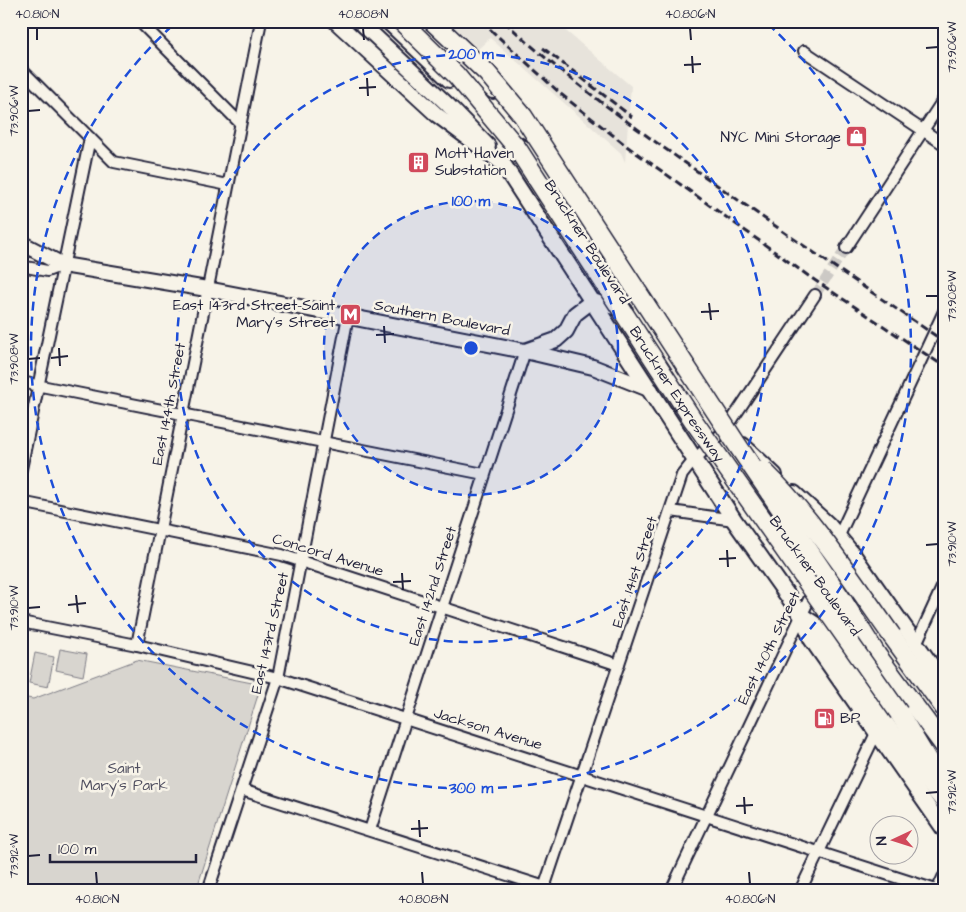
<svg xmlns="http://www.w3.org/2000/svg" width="966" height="912" font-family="'Architects Daughter',sans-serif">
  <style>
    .built { fill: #e7e3db }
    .green { fill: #d8d5cf; stroke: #7d7c85 }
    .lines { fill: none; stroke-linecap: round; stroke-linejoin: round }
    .street-tunnel { stroke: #ccc9c5; stroke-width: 10; stroke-dasharray: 10 5; stroke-linecap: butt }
    .street-casing { stroke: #22223b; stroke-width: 14 }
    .secondary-casing { stroke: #22223b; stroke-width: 18 }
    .primary-casing { stroke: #22223b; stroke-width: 19 }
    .highway-casing { stroke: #22223b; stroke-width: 21 }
    .street { stroke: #f7f3e8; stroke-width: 10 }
    .secondary { stroke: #f7f3e8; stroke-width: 14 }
    .primary { stroke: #f7f3e8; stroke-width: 15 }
    .highway { stroke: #f7f3e8; stroke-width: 18 }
    .rail { stroke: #22223b; stroke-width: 3; stroke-dasharray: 8 4; stroke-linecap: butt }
    .highway-bridge-casing { stroke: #22223b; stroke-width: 21; stroke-linecap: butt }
    .highway-bridge { stroke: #f7f3e8; stroke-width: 18 }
    .ticks { fill: none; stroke: #22223b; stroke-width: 2 }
    .ring { fill: none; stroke: #1d4ed8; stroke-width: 2.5; stroke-dasharray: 9 6 }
    .labels { text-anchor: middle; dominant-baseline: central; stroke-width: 5; stroke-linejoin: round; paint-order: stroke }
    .poi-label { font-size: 15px; fill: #22223b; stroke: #f7f3e8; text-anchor: end }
    .street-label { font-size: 15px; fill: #22223b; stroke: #f7f3e8 }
    .park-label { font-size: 15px; fill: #504f60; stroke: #f7f3e8 }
    .centre { fill: #1d4ed8; stroke: #f7f3e8; stroke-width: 2.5 }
    .ring-label { font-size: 15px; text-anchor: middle; font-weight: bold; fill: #1d4ed8; stroke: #f7f3e8; stroke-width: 5; stroke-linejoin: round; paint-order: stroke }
    .neatline { fill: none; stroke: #22223b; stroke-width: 2 }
    .ticks-label { font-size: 12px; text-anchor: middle; fill: #22223b }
  </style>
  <rect width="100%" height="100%" fill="#f7f3e8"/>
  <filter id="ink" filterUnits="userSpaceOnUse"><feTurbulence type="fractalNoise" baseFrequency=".02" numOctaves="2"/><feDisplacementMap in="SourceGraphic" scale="10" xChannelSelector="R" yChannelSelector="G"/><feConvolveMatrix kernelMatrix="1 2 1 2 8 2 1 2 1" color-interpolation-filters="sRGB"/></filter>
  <g filter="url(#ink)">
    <!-- built -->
    <path class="built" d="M 448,21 L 554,21 L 631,86 L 625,162 L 621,153 L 490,38 L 478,49 Z"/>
    <!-- green -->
    <g class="green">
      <path d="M 60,649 L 87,654 L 83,676 L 56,670 Z"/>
      <path d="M 35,653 L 54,657 L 48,687 L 29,683 Z"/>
      <path d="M 137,660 L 252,683 L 258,695 L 196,891 L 21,891 L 21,697 L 33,699 Z"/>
    </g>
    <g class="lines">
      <!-- street-tunnel -->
      <path class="street-tunnel" d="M 815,295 L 846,248"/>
      <defs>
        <g id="street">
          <path d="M 139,21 L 240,123"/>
          <path d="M 804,51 L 945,145"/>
          <path d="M 21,69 L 114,162 L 228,185"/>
          <path d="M 846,248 L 945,97"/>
          <path d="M 21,266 L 47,271 L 63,265"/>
          <path d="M 21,382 L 484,474"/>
          <path d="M 21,469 L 90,138"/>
          <path d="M 21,502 L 282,555 L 619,665"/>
          <path d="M 671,511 L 734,520"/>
          <path d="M 821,574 L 945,309"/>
          <path d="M 21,622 L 137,645 L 278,678 L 939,891"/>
          <path d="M 916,644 L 945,581"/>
          <path d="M 137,645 L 261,21"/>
          <path d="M 242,790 L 545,887"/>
          <path d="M 370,830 L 525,351"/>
          <path d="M 208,891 L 278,678 L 348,316"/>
          <path d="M 543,891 L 682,475 L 694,460 L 726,429 L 815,295"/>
          <path d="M 671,891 L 814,589"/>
          <path d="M 800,891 L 879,727"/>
        </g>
        <g id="secondary">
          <path d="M 335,21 L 437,115 L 503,164"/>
          <path d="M 359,21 L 448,105 L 488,146"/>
          <path d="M 387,21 L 449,80"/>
          <path d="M 417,21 L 493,91"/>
          <path d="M 517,144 L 536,155 L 555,175"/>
          <path d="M 21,243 L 63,265 L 207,289 L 525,351 L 593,367 L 651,390"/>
          <path d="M 525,351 L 556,340 L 566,331 L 575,314 L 592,301 L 625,310"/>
          <path d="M 743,445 L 775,475"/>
          <path d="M 753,492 L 818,580"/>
          <path d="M 794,493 L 829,525 L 853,554 L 945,684"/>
          <path d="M 802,616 L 811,639 L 945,831"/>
          <path d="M 939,891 L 945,878"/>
        </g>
        <path id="primary" d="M 503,164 L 734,520 L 802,616 L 820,628 L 921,774 L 945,804"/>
        <g id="highway">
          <path d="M 843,601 L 877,655 L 945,747"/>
          <path d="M 892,636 L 945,709"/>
          <path d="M 899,713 L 945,789"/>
        </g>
      </defs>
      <!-- street casing -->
      <use href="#street" class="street-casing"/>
      <!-- secondary casing -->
      <use href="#secondary" class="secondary-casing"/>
      <!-- primary casing -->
      <use href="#primary" class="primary-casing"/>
      <!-- highway casing -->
      <use href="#highway" class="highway-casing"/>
      <!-- street -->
      <use href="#street" class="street"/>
      <!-- secondary -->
      <use href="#secondary" class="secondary"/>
      <!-- primary -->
      <use href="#primary" class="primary"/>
      <!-- highway -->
      <use href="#highway" class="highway"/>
      <!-- rail -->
      <g class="rail">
        <path d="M 481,21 L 562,95 L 628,147 L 810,277 L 945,367"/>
        <path d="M 504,21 C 569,82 641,132 714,183 C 790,237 867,289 945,342"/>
        <path d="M 543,48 L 632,117"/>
      </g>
      <defs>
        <g id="highway-bridge">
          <path id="s1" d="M 401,21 L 456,75 L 517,148 L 693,420 L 899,713"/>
          <path d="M 432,21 L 487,73 L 523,116 L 736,443 L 843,601"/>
          <path d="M 763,470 C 813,519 851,578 892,636"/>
        </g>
      </defs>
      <!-- highway-bridge casing -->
      <use href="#highway-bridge" class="highway-bridge-casing"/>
      <!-- highway-bridge -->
      <use href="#highway-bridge" class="highway-bridge"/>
    </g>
  </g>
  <!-- ticks -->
  <path class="ticks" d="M 37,28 L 37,40M 363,28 L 364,40M 690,28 L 691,40M 926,48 L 938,47M 692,56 L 693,73M 684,65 L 701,64M 367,78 L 368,96M 359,88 L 376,87M 28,111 L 40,110M 926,296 L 938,296M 709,303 L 711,320M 701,312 L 719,311M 384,326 L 385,343M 376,335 L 394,334M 59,348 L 60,366M 51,358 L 68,356M 28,359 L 40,358M 926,545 L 938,544M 727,550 L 728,567M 719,559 L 736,558M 402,573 L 403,590M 393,582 L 411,581M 76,595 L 78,613M 68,605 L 86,603M 28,608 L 40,607M 926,793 L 938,792M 744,797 L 745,814M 736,806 L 753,805M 419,820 L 420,837M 411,829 L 428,828M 28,856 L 40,855M 96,872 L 97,884M 422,872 L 423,884M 749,872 L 750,884"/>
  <!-- distance rings -->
  <circle cx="471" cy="348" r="147" fill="#1d4ed8" fill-opacity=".12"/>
  <g class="ring">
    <circle cx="471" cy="348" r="147"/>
    <circle cx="471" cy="348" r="294"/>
    <path d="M768 24A440 440 0 1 1 174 24"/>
  </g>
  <!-- icons -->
  <defs>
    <symbol id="shop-square" viewBox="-11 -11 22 22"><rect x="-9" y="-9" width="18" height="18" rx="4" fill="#d1495b" stroke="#f7f3e8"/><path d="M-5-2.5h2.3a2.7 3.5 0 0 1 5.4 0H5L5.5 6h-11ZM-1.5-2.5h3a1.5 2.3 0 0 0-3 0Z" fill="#fff"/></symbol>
    <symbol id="building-square" viewBox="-11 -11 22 22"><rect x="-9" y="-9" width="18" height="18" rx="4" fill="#d1495b" stroke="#f7f3e8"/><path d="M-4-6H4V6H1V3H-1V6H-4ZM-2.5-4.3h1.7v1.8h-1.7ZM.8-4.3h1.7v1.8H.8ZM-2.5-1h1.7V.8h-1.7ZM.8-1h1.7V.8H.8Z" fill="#fff"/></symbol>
    <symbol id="metro-square" viewBox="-11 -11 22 22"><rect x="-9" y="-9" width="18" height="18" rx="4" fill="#d1495b" stroke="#f7f3e8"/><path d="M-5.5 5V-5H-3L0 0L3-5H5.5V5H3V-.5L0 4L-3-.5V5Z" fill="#fff"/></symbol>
    <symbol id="fuel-square" viewBox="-11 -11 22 22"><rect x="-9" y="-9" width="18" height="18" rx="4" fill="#d1495b" stroke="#f7f3e8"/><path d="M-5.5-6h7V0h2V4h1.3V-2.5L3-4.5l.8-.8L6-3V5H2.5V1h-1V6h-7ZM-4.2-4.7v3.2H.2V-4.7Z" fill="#fff"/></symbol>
  </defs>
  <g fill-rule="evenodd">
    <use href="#shop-square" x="844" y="124" width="25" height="25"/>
    <use href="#building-square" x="406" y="150" width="25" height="25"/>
    <use href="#metro-square" x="338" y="302" width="25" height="25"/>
    <use href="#fuel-square" x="812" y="706" width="25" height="25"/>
  </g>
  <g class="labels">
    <!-- poi labels -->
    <g class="poi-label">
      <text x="841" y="137">NYC Mini Storage</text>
      <text x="435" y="153" text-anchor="start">Mott Haven<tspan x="435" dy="17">Substation</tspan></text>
      <text x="335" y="305">East 143rd Street–Saint<tspan x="335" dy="17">Mary’s Street</tspan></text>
      <text x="840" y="718" text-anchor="start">BP</text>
    </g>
    <!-- street labels -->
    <g class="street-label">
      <text transform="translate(587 242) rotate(57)">Bruckner Boulevard</text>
      <text transform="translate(442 318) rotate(11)">Southern Boulevard</text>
      <text stroke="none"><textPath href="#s1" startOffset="466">Bruckner Expressway</textPath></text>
      <text transform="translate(169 404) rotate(-79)">East 144th Street</text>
      <text transform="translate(328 555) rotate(17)">Concord Avenue</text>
      <text transform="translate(635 572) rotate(-72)">East 141st Street</text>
      <text transform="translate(815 576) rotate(54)">Bruckner Boulevard</text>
      <text transform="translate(433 586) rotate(-72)">East 142nd Street</text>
      <text transform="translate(270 633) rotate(-77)">East 143rd Street</text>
      <text transform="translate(769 648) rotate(-64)">East 140th Street</text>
      <text transform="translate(488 729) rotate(17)">Jackson Avenue</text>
    </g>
    <!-- park labels -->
    <g class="park-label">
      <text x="124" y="768">Saint<tspan x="124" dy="17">Mary's Park</tspan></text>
    </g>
  </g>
  <circle cx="471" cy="348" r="8" class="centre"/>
  <g class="ring-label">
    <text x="471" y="59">200 m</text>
    <text x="471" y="206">100 m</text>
    <text x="471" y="793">300 m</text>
  </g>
  <!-- margin -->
  <rect width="966" height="912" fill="none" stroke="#f7f3e8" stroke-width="55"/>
  <!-- north arrow -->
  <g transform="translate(894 840) rotate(266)"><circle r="24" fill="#f7f3e8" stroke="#a29fa3"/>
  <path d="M0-4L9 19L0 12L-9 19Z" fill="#d1495b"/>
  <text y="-8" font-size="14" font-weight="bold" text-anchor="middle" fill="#22223b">N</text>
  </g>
  <!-- scale -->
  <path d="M50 854v8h146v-8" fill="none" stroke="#22223b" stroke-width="2.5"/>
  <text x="58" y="854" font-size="15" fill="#22223b" stroke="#f7f3e8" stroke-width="4" paint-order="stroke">100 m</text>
  <rect x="28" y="28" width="910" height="856" class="neatline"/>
  <g class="ticks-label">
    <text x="37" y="18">40.810°N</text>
    <text x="363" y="18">40.808°N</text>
    <text x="690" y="18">40.806°N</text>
    <text transform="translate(952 47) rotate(-90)" y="4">73.906°W</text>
    <text transform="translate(14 111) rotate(-90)" y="4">73.906°W</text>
    <text transform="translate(952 296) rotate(-90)" y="4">73.908°W</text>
    <text transform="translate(14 359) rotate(-90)" y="4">73.908°W</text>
    <text transform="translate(952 544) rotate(-90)" y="4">73.910°W</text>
    <text transform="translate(14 608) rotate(-90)" y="4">73.910°W</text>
    <text transform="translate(952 792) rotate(-90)" y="4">73.912°W</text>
    <text transform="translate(14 856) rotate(-90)" y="4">73.912°W</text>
    <text x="97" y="903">40.810°N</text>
    <text x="423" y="903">40.808°N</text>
    <text x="750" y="903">40.806°N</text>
  </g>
</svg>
